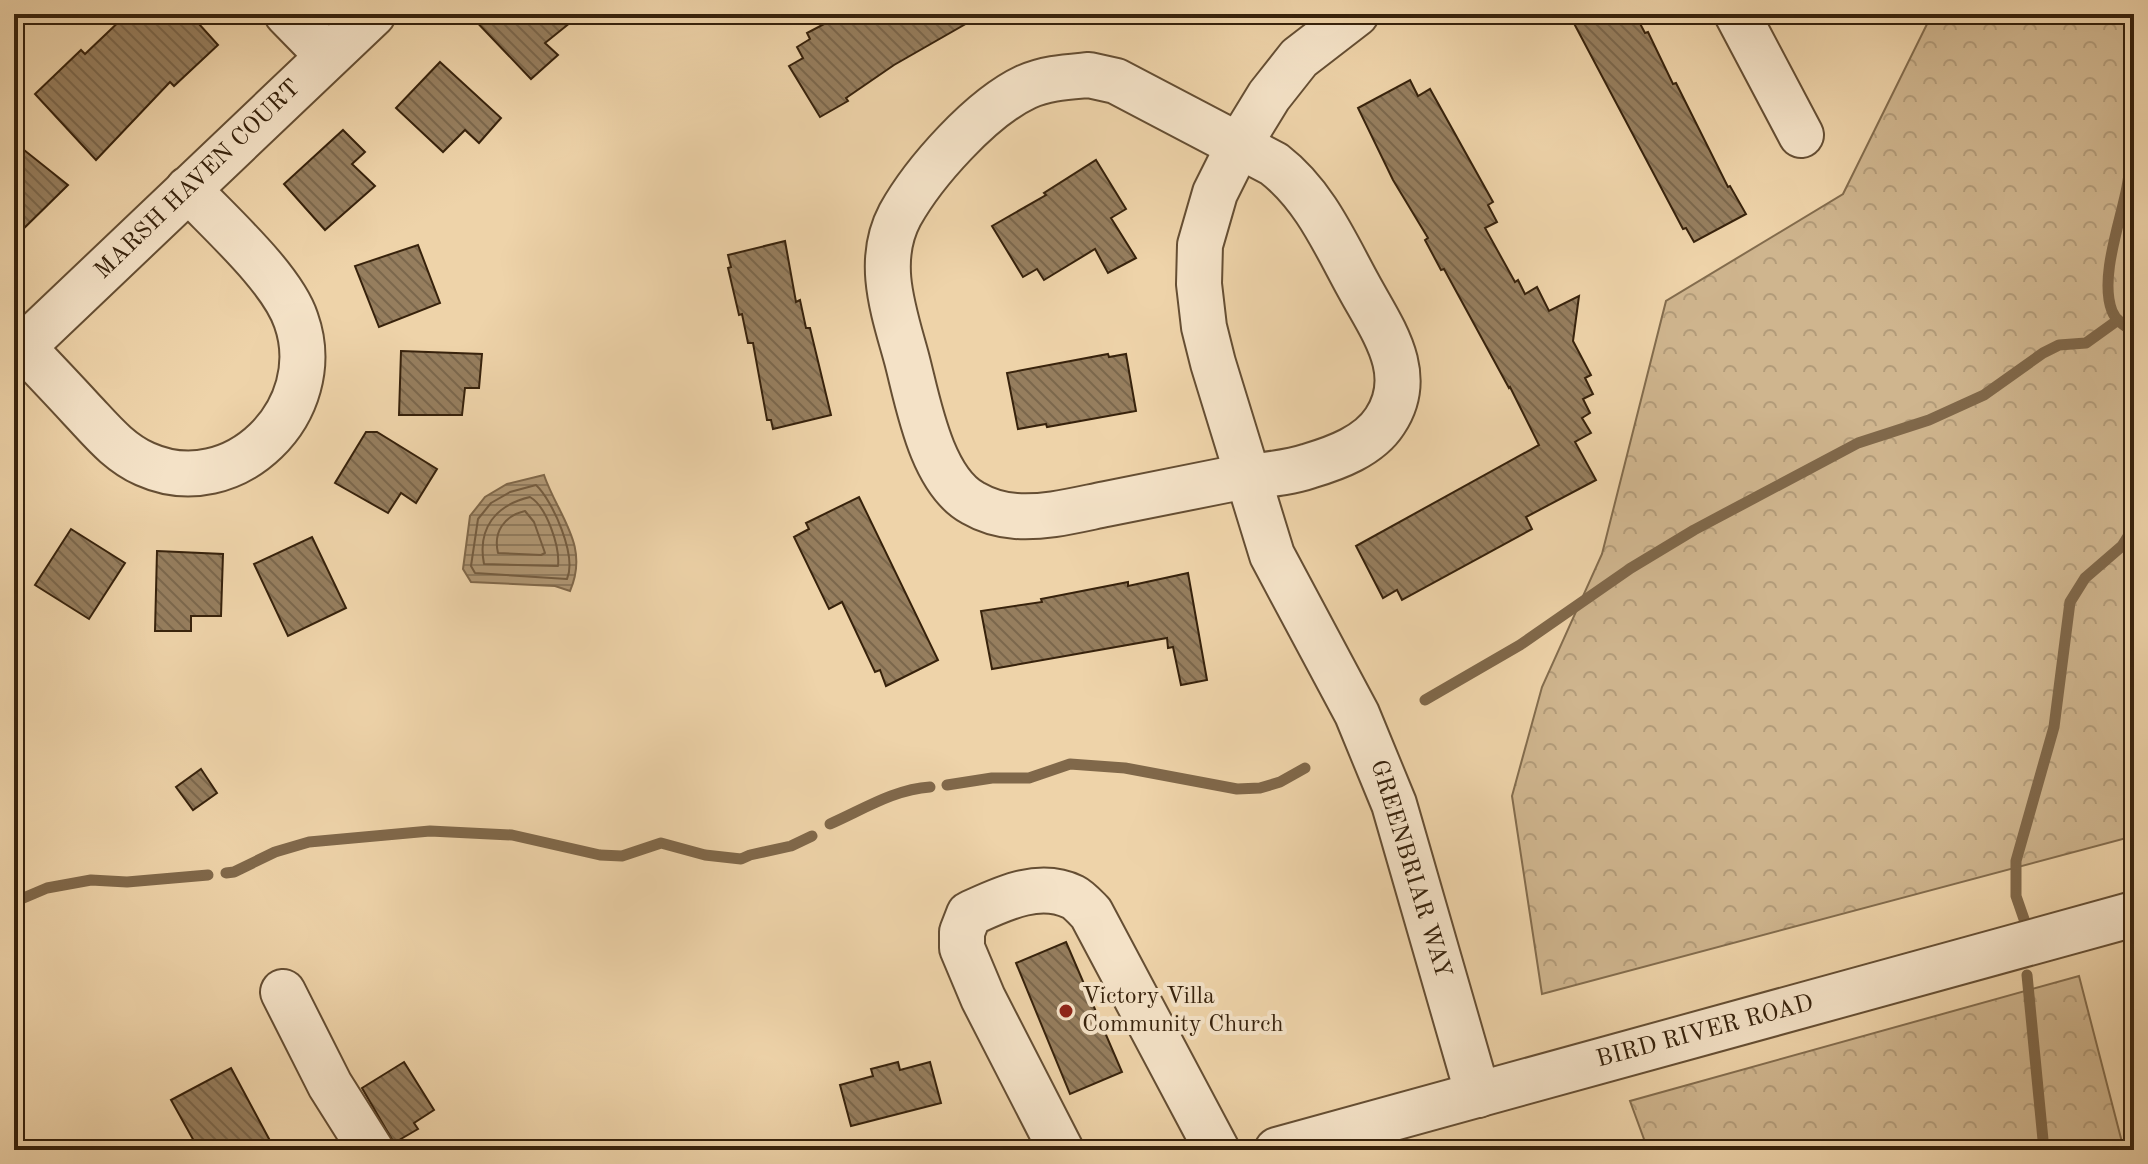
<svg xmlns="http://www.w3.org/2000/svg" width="2148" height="1164" font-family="'Old Standard TT',serif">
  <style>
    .forest { fill: url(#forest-crowns); stroke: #836c4d; stroke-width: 2 }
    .water { fill: url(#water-rules); stroke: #80684a; stroke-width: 2 }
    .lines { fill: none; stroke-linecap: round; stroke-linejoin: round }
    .shore { stroke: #745c40; stroke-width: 2 }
    .stream { stroke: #80684a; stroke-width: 11 }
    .building { fill: url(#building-back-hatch); stroke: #37220c; stroke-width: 2 }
    .minor-casing { stroke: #654e33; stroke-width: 48 }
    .path { stroke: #37220c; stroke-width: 5; stroke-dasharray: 6 4; stroke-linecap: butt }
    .minor { stroke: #f4e2c7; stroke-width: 44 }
    .poi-dot { fill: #8f2418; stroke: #f4e2c7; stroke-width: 3 }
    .labels { text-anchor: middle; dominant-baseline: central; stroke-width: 8; stroke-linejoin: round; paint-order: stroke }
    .street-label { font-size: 24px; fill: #37220c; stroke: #f4e2c7 }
    .poi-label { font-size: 24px; fill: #37220c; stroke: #f4e2c7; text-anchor: start }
  </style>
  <defs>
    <pattern id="forest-crowns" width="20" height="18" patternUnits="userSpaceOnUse" patternTransform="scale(2)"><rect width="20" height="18" fill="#cfb58e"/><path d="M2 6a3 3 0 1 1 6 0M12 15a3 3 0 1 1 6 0" fill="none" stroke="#b29b79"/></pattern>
    <pattern id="water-rules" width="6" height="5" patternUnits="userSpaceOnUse" patternTransform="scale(2)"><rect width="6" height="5" fill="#b09774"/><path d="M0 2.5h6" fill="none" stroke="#907b5e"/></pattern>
    <pattern id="building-back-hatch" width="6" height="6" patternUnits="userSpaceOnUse" patternTransform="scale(2)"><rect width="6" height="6" fill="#967e5e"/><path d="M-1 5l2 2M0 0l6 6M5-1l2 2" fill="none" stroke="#7b674c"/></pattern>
  </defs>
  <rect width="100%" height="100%" fill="#eed3a9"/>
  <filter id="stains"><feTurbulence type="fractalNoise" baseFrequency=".0025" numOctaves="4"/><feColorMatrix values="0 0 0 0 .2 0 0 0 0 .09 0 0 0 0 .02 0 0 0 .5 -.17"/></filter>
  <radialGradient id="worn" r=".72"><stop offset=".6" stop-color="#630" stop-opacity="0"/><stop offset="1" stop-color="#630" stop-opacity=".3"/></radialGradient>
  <!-- forest -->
  <g class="forest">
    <path d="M 1932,14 L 2134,14 L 2134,836 L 1542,994 L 1512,796 L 1542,687 L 1602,554 L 1666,301 L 1843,194 Z"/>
    <path d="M 2079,976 L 2124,1150 L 1648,1150 L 1630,1101 Z"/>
  </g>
  <!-- water -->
  <path class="water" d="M 544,475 C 558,516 590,545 570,591 L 555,586 L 471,582 L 463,569 L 470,516 L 485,497 L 507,484 Z"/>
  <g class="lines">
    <!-- shore -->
    <g class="shore">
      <path d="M 536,485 C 553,501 577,556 567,579 L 475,573 L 471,566 L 478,519 L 491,503 L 510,492 Z"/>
      <path d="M 530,497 C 547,507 560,547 558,566 L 484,564 C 477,528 496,505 530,497 Z"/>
      <path d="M 525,511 L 534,522 L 545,553 L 541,555 L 498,553 C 493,532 504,516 525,511 Z"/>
    </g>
    <!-- stream -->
    <g class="stream">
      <path d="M 2134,124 C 2132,145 2131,166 2127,187 C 2121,220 2099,278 2112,311 C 2116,321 2125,326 2134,332"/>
      <path d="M 1425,700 L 1520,645 L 1631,568 L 1694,530 L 1858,443 L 1929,420 L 1984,395 L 2043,353 L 2059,345 L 2086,343 L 2118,320"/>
      <path d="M 947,785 L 992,778 L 1029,778 L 1070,764 L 1125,768 L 1237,789 L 1260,788 L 1280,782 L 1305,768"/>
      <path d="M 830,824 C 862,810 895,789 930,787"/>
      <path d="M 226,873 L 234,872 L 275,852 L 309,842 L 430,831 L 512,835 L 600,855 L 622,856 L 661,843 L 705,855 L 741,859 L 750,855 L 791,846 L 812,836"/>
      <path d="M 14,902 L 47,888 L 91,880 L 127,882 L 208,875"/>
      <path d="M 2025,922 L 2016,896 L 2016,861 L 2054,727 L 2070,602 L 2085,578 L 2122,546 L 2134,527"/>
      <path d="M 2027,975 L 2044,1150"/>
    </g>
  </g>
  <!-- building -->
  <g class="building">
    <path d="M 127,14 L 190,14 L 218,45 L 174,86 L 170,82 L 96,160 L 35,94 L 81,50 L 85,54 Z"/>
    <path d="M 469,14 L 581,14 L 545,43 L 558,55 L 531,79 Z"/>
    <path d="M 843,14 L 983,14 L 894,65 L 846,98 L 848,101 L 820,117 L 789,66 L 803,58 L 797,47 L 810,39 L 807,33 Z"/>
    <path d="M 1569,14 L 1635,14 L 1645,33 L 1648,32 L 1673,84 L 1676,83 L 1728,187 L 1730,186 L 1746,214 L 1694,242 L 1686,228 L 1683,229 Z"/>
    <path d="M 440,62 L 501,118 L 479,143 L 465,130 L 443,152 L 396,108 Z"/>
    <path d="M 1410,80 L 1418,96 L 1430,89 L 1493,202 L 1488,205 L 1497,222 L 1485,228 L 1515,282 L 1518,280 L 1525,294 L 1537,287 L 1549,311 L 1579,296 L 1573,341 L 1591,375 L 1585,378 L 1593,394 L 1583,399 L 1590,413 L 1582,418 L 1591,433 L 1575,442 L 1596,480 L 1526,517 L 1532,529 L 1402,600 L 1397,590 L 1383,598 L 1356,546 L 1539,445 L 1510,387 L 1509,388 L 1444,269 L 1441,270 L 1425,240 L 1428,238 L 1393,180 L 1358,108 Z"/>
    <path d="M 343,130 L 365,152 L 352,164 L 375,186 L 325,230 L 284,184 Z"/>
    <path d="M 14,142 L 68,185 L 14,238 Z"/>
    <path d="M 1096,160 L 1126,209 L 1111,218 L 1136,258 L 1108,273 L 1095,249 L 1044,280 L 1037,269 L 1023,277 L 992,226 L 1046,195 L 1044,193 Z"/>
    <path d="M 785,241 L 796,302 L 800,300 L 806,328 L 810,328 L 831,415 L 773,429 L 771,420 L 767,420 L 753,343 L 748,343 L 742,314 L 739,315 L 728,268 L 731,267 L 728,255 Z"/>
    <path d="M 418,245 L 440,303 L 379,327 L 355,266 Z"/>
    <path d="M 401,351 L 482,354 L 479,388 L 465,388 L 462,415 L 399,415 Z"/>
    <path d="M 1108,354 L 1109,357 L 1126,354 L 1136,411 L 1047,427 L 1046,424 L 1018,429 L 1007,373 Z"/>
    <path d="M 366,432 L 377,432 L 437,469 L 416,503 L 401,493 L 388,513 L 335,483 Z"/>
    <path d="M 859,497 L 938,660 L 886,686 L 880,670 L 875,672 L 842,602 L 829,609 L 794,537 L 809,529 L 806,523 Z"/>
    <path d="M 71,529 L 125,563 L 89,619 L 35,585 Z"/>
    <path d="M 312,537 L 346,608 L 288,636 L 254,564 Z"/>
    <path d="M 157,551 L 223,554 L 221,616 L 191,616 L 191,631 L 155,631 Z"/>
    <path d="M 1188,573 L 1207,680 L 1181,685 L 1173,647 L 1168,648 L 1167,638 L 992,669 L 981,611 L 1042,602 L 1041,599 L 1128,582 L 1128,586 Z"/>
    <path d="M 201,769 L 217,793 L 193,810 L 176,787 Z"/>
    <path d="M 1066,942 L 1122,1072 L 1070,1094 L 1016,963 Z"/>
    <path d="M 404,1062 L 434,1110 L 414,1123 L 418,1129 L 394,1143 L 362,1088 Z"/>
    <path d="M 898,1062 L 900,1070 L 930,1062 L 941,1103 L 851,1126 L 840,1085 L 873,1076 L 871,1069 Z"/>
    <path d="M 231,1068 L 275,1150 L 199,1150 L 171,1100 Z"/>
  </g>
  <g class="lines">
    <defs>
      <g id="minor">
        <path d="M 287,14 L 328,56"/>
        <path d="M 1356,14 L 1299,58 L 1269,96 L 1239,145 L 1215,193 L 1200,245 L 1199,284 L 1204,327 L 1213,363 L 1272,555 L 1357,714 L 1394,804 L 1478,1095"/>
        <path d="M 1737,14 L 1801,135"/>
        <path d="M 1089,75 L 1116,81 L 1274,164 C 1314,195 1334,241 1358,285 C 1381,328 1417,373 1385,421 C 1369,446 1336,458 1309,466 C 1283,475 1253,475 1226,480 C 1186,488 1146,496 1106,504 C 1076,510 1046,518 1016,516 C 1002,515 985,510 973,503 C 931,480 918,402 907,360 C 894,312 875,262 900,215 C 924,172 981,108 1026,87 C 1046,78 1067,77 1089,75 Z"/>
        <path d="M 14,338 C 36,361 59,385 81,409 C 101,430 118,452 145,464 C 234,504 328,410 296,320 C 282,278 220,223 188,189"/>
        <path d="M 23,347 L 373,14"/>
        <path d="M 283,992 L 330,1085 L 371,1150"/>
        <path d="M 1061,1150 L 983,998 L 962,948 L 962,932 L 969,914 C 1000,900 1038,880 1073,897 C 1079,900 1086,908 1091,913 L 1217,1150"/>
        <path d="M 1277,1150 L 2134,914"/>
      </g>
    </defs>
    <!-- minor casing -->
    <use href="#minor" class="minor-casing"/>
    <!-- path -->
    <path class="path" d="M 2127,954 L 2134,1001"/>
    <!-- minor -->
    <use href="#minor" class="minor"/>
  </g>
  <!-- markers -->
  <circle class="poi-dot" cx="1066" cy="1011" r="8"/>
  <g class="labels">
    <!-- street labels -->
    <g class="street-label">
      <text transform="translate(198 180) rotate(-44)">MARSH HAVEN COURT</text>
      <text transform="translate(1410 869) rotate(73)">GREENBRIAR WAY</text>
      <text transform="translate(1705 1032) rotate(-15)">BIRD RIVER ROAD</text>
    </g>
    <!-- poi labels -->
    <g class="poi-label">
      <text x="1082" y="997">Victory Villa<tspan x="1082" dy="28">Community Church</tspan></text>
    </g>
  </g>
  <!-- margin -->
  <rect width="2148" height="1164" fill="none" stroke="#eed3a9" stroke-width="48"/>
  <rect x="16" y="16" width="2116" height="1132" fill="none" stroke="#37220c" stroke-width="4"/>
  <rect x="24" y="24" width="2100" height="1116" fill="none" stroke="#37220c" stroke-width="2"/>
  <rect width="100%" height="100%" filter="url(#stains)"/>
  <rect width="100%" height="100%" fill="url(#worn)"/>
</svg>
